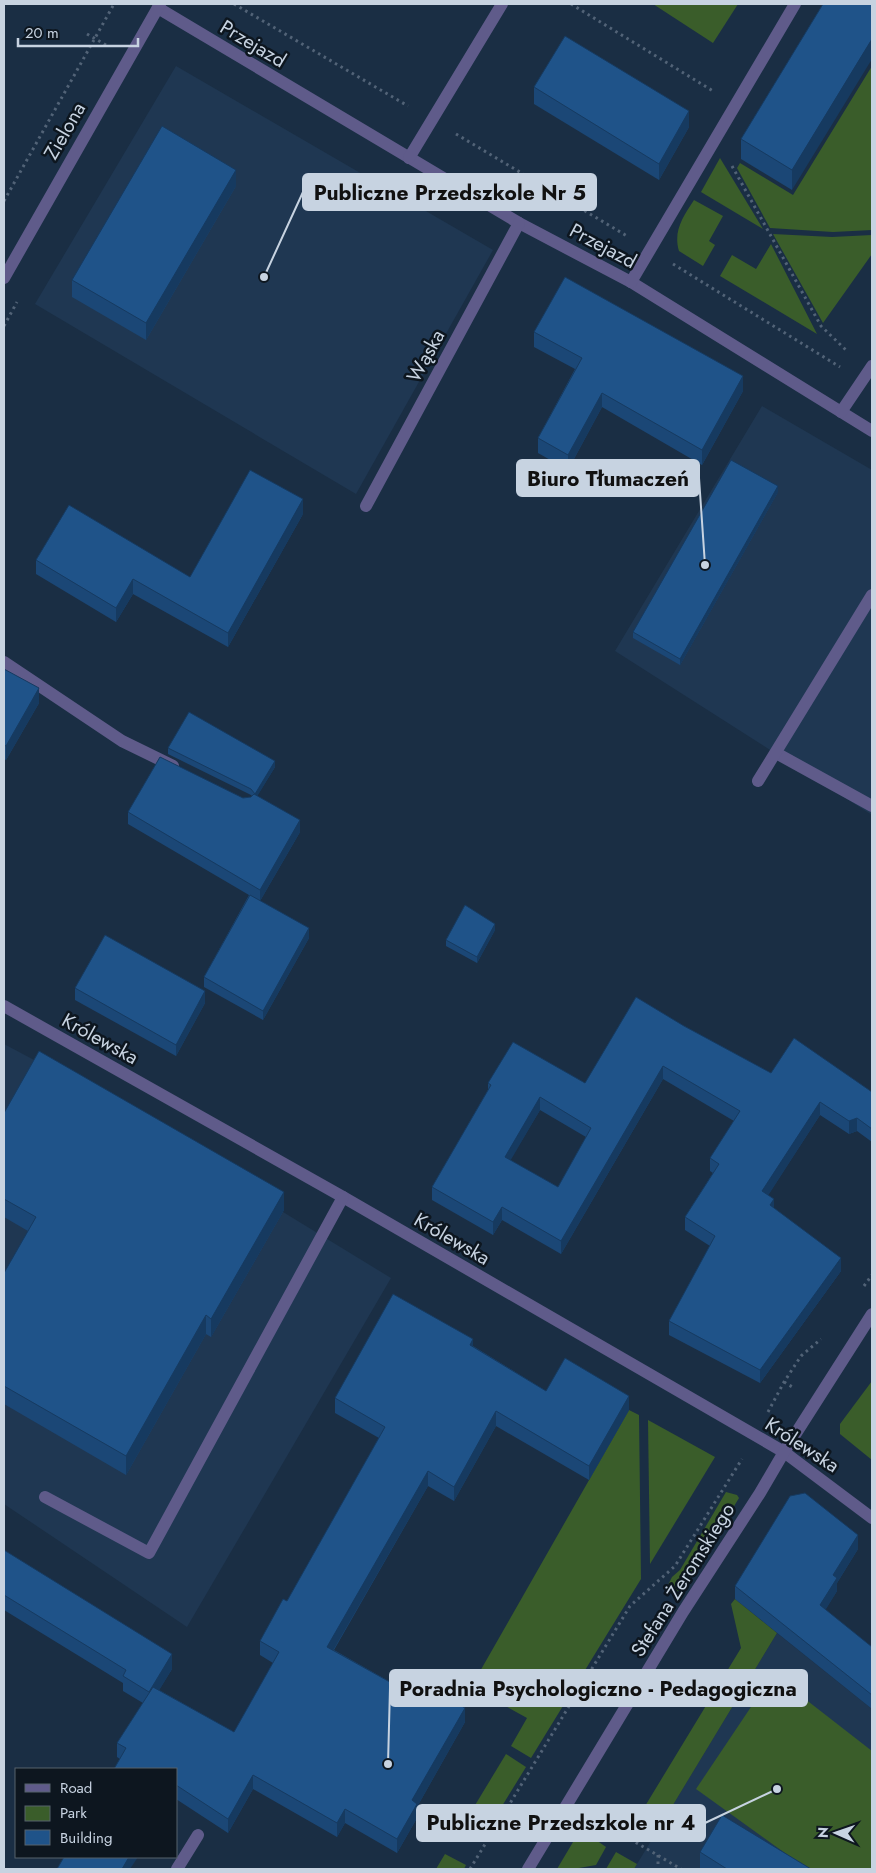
<svg xmlns="http://www.w3.org/2000/svg" width="876" height="1873" font-family="Jost,sans-serif">
  <style>
    .built { fill: #1f3752 }
    .green { fill: #3a5d2a }
    .lines { fill: none; stroke-linecap: round; stroke-linejoin: round }
    .path { stroke: #526377; stroke-width: 3; stroke-dasharray: 2.5 4; stroke-linecap: butt }
    .minor { stroke: #5f5b8a; stroke-width: 12 }
    .wall { fill: #1b4776; fill-rule: evenodd }
    .shaded-wall { fill: #163a60 }
    .building { fill: #1f5389; stroke: #163a60; fill-rule: evenodd }
    .labels { text-anchor: middle; dominant-baseline: central; stroke-width: 5; stroke-linejoin: round; paint-order: stroke }
    .street-label { font-size: 20px; fill: #c7d3e1; stroke: #0d161f }
    .leader { fill: none; stroke: #c7d3e1; stroke-width: 2 }
    .callout-dot { fill: #c7d3e1; stroke: #0d161f; stroke-width: 2 }
    .callout { fill: #c7d3e1; stroke: #c7d3e1; stroke-width: 2 }
    .callout-label { font-size: 21px; text-anchor: middle; font-weight: bold; fill: #111 }
  </style>
  <rect width="100%" height="100%" fill="#1a2e44"/>
  <!-- built -->
  <g class="built">
    <path d="M 176,66 L 493,250 L 356,494 L 35,304 Z"/>
    <path d="M 762,406 L 872,470 L 872,815 L 615,651 Z"/>
    <path d="M 4,1044 L 36,1061 L 391,1278 L 187,1627 L 4,1504 Z"/>
    <path d="M 777,1633 L 872,1709 L 872,1869 L 634,1869 Z"/>
  </g>
  <!-- green -->
  <g class="green">
    <path d="M 653,4 L 738,4 L 713,43 Z"/>
    <path d="M 872,66 L 872,230 L 833,232 L 770,228 L 737,168 L 740,163 L 793,195 Z"/>
    <path d="M 720,158 L 763,229 L 701,192 Z"/>
    <path d="M 694,200 L 723,216 L 709,241 L 715,245 L 703,266 L 679,251 C 673,231 683,217 694,200 Z"/>
    <path d="M 773,234 L 832,237 L 872,235 L 872,254 L 823,323 Z"/>
    <path d="M 771,244 L 817,334 L 720,276 L 732,255 L 756,269 Z"/>
    <path d="M 872,1381 L 872,1460 L 840,1434 L 840,1424 Z"/>
    <path d="M 629,1410 L 639,1415 L 641,1579 L 531,1758 L 511,1746 L 527,1718 L 471,1687 Z"/>
    <path d="M 648,1420 L 715,1457 L 650,1564 Z"/>
    <path d="M 726,1492 L 737,1495 L 739,1498 L 684,1589 L 673,1593 L 666,1589 L 672,1577 L 680,1570 Z"/>
    <path d="M 735,1599 L 777,1633 L 656,1833 L 636,1821 L 741,1648 L 731,1604 Z"/>
    <path d="M 773,1674 L 872,1751 L 872,1869 L 807,1869 L 696,1789 Z"/>
    <path d="M 506,1754 L 526,1767 L 480,1842 L 460,1830 Z"/>
    <path d="M 583,1831 L 606,1847 L 596,1865 L 573,1869 L 557,1869 L 579,1832 Z"/>
    <path d="M 616,1852 L 637,1864 L 634,1869 L 606,1869 Z"/>
    <path d="M 445,1854 L 466,1865 L 464,1869 L 436,1869 Z"/>
  </g>
  <g class="lines">
    <!-- path -->
    <g class="path">
      <path d="M 234,4 L 408,106"/>
      <path d="M 571,4 L 713,91"/>
      <path d="M 87,34 L 106,45"/>
      <path d="M 456,134 L 627,236"/>
      <path d="M 732,166 L 821,326 L 848,352"/>
      <path d="M 4,201 L 114,4"/>
      <path d="M 673,264 L 840,367"/>
      <path d="M 4,326 L 17,302"/>
      <path d="M 864,1286 L 872,1275"/>
      <path d="M 784,1382 L 794,1388"/>
      <path d="M 768,1412 L 784,1382 L 801,1356 L 821,1339"/>
      <path d="M 591,1816 L 681,1869"/>
      <path d="M 658,1855 L 658,1869"/>
      <path d="M 470,1869 L 630,1606 L 675,1566 L 742,1459"/>
    </g>
    <!-- minor -->
    <g class="minor">
      <path d="M 158,8 L 519,223 L 631,282 L 872,431"/>
      <path d="M 409,158 L 502,4"/>
      <path d="M 4,278 L 160,4"/>
      <path d="M 631,282 L 795,4"/>
      <path d="M 841,412 L 872,366"/>
      <path d="M 366,506 L 519,223"/>
      <path d="M 4,662 L 122,741 L 173,766"/>
      <path d="M 776,753 L 872,806"/>
      <path d="M 758,781 L 872,595"/>
      <path d="M 4,1006 L 343,1197 L 784,1452 L 872,1518"/>
      <path d="M 45,1497 L 149,1553 L 343,1197"/>
      <path d="M 177,1869 L 198,1835"/>
      <path d="M 528,1869 L 683,1612 L 760,1493 L 784,1452 L 872,1314"/>
    </g>
  </g>
  <!-- wall -->
  <g class="wall">
    <path d="M 823,4 L 792,190 L 741,159 L 741,139 Z"/>
    <path d="M 534,87 L 689,127 L 659,180 L 534,104 Z"/>
    <path d="M 236,186 L 146,340 L 72,297 L 72,280 Z"/>
    <path d="M 534,332 L 743,391 L 702,465 L 602,407 L 568,470 L 538,453 L 538,438 L 575,369 L 534,347 Z"/>
    <path d="M 778,492 L 680,665 L 633,638 L 633,632 Z"/>
    <path d="M 303,514 L 228,647 L 133,594 L 116,622 L 36,574 L 36,560 L 190,577 Z"/>
    <path d="M 4,669 L 39,703 L 6,760 L 4,759 Z"/>
    <path d="M 168,748 L 275,767 L 257,796 L 300,832 L 260,901 L 309,938 L 263,1020 L 204,987 L 204,977 L 249,895 L 128,824 L 128,812 L 251,797 L 252,796 L 251,795 L 168,754 Z"/>
    <path d="M 495,930 L 477,963 L 446,946 L 446,940 Z"/>
    <path d="M 75,988 L 205,1003 L 176,1056 L 75,1000 Z"/>
    <path d="M 684,1026 L 771,1073 L 872,1092 L 872,1142 L 857,1131 L 849,1134 L 820,1115 L 768,1195 L 774,1208 L 841,1271 L 760,1383 L 669,1335 L 669,1321 L 710,1246 L 685,1230 L 685,1217 L 713,1173 L 710,1171 L 710,1158 L 734,1121 L 663,1079 L 561,1254 L 502,1220 L 493,1235 L 432,1200 L 432,1187 L 488,1090 L 488,1083 L 585,1083 ZM 540,1110 L 586,1137 L 558,1187 L 510,1160 Z"/>
    <path d="M 4,1113 L 284,1210 L 211,1337 L 206,1334 L 126,1475 L 4,1404 L 4,1273 L 28,1231 L 4,1217 Z"/>
    <path d="M 473,1346 L 546,1391 L 629,1410 L 589,1480 L 496,1426 L 454,1501 L 428,1486 L 334,1650 L 406,1691 L 465,1722 L 417,1807 L 417,1818 L 397,1853 L 345,1823 L 337,1837 L 253,1789 L 228,1833 L 176,1799 L 176,1769 L 120,1759 L 117,1757 L 117,1743 L 143,1703 L 123,1691 L 123,1683 L 4,1610 L 4,1550 L 172,1669 L 159,1690 L 234,1732 L 273,1663 L 260,1655 L 260,1641 L 287,1601 L 379,1438 L 335,1413 L 335,1398 Z"/>
    <path d="M 858,1549 L 837,1583 L 837,1591 L 825,1610 L 872,1647 L 872,1709 L 735,1599 L 735,1586 Z"/>
    <path d="M 700,1852 L 811,1869 L 700,1869 Z"/>
  </g>
  <!-- shaded-wall -->
  <g class="shaded-wall">
    <path d="M 872,39 L 872,59 L 792,190 L 792,170 Z"/>
    <path d="M 689,111 L 689,127 L 659,180 L 659,164 Z"/>
    <path d="M 236,170 L 236,186 L 146,340 L 146,323 Z"/>
    <path d="M 743,376 L 743,391 L 702,465 L 702,450 Z"/>
    <path d="M 602,393 L 602,407 L 568,470 L 568,455 Z"/>
    <path d="M 778,486 L 778,492 L 680,665 L 680,659 Z"/>
    <path d="M 303,499 L 303,514 L 228,647 L 228,633 Z"/>
    <path d="M 133,579 L 133,594 L 116,622 L 116,608 Z"/>
    <path d="M 39,688 L 39,703 L 6,760 L 6,746 Z"/>
    <path d="M 275,761 L 275,767 L 255,800 L 255,794 Z"/>
    <path d="M 300,820 L 300,832 L 260,901 L 260,890 Z"/>
    <path d="M 495,924 L 495,930 L 477,963 L 477,957 Z"/>
    <path d="M 309,928 L 309,938 L 263,1020 L 263,1011 Z"/>
    <path d="M 205,991 L 205,1003 L 176,1056 L 176,1045 Z"/>
    <path d="M 663,1066 L 663,1079 L 561,1254 L 561,1241 Z"/>
    <path d="M 540,1097 L 540,1110 L 505,1170 L 505,1157 Z"/>
    <path d="M 820,1102 L 820,1115 L 762,1205 L 762,1191 Z"/>
    <path d="M 857,1118 L 857,1131 L 849,1134 L 849,1121 Z"/>
    <path d="M 284,1192 L 284,1210 L 211,1337 L 211,1319 Z"/>
    <path d="M 774,1199 L 774,1212 L 770,1205 Z"/>
    <path d="M 502,1207 L 502,1220 L 493,1235 L 493,1222 Z"/>
    <path d="M 841,1258 L 841,1271 L 760,1383 L 760,1370 Z"/>
    <path d="M 206,1315 L 206,1334 L 126,1475 L 126,1456 Z"/>
    <path d="M 473,1339 L 473,1353 L 470,1345 Z"/>
    <path d="M 629,1396 L 629,1410 L 589,1480 L 589,1466 Z"/>
    <path d="M 496,1411 L 496,1426 L 454,1501 L 454,1487 Z"/>
    <path d="M 428,1471 L 428,1486 L 327,1661 L 327,1647 Z"/>
    <path d="M 858,1535 L 858,1549 L 837,1583 L 837,1591 L 820,1619 L 820,1605 L 833,1575 Z"/>
    <path d="M 172,1654 L 172,1669 L 149,1707 L 149,1692 Z"/>
    <path d="M 465,1708 L 465,1722 L 417,1807 L 417,1818 L 397,1853 L 397,1839 L 412,1800 Z"/>
    <path d="M 253,1775 L 253,1789 L 228,1833 L 228,1819 Z"/>
    <path d="M 345,1809 L 345,1823 L 337,1837 L 337,1823 Z"/>
    <path d="M 129,1857 L 138,1857 L 130,1869 L 122,1869 Z"/>
  </g>
  <!-- building -->
  <g class="building">
    <path d="M 823,4 L 872,4 L 872,39 L 792,170 L 741,139 Z"/>
    <path d="M 565,36 L 689,111 L 659,164 L 534,87 Z"/>
    <path d="M 162,126 L 236,170 L 146,323 L 72,280 Z"/>
    <path d="M 565,277 L 743,376 L 702,450 L 602,393 L 568,455 L 538,438 L 582,358 L 534,332 Z"/>
    <path d="M 731,460 L 778,486 L 680,659 L 633,632 Z"/>
    <path d="M 250,470 L 303,499 L 228,633 L 133,579 L 116,608 L 36,560 L 69,505 L 190,577 Z"/>
    <path d="M 4,669 L 39,688 L 6,746 L 4,745 Z"/>
    <path d="M 189,712 L 275,761 L 255,794 L 251,789 L 168,748 Z"/>
    <path d="M 160,757 L 243,798 L 251,797 L 254,794 L 300,820 L 260,890 L 128,812 Z"/>
    <path d="M 250,895 L 309,928 L 263,1011 L 204,977 Z"/>
    <path d="M 465,905 L 495,924 L 477,957 L 446,940 Z"/>
    <path d="M 105,935 L 205,991 L 176,1045 L 75,988 Z"/>
    <path d="M 636,997 L 684,1026 L 771,1073 L 794,1038 L 872,1092 L 872,1129 L 857,1118 L 849,1121 L 820,1102 L 762,1191 L 774,1199 L 770,1205 L 841,1258 L 760,1370 L 669,1321 L 715,1236 L 685,1217 L 719,1164 L 710,1158 L 740,1111 L 663,1066 L 561,1241 L 502,1207 L 493,1222 L 432,1187 L 491,1085 L 488,1083 L 513,1042 L 585,1083 ZM 540,1097 L 591,1128 L 558,1187 L 505,1157 Z"/>
    <path d="M 39,1051 L 284,1192 L 211,1319 L 206,1315 L 126,1456 L 4,1386 L 4,1273 L 36,1217 L 4,1199 L 4,1113 Z"/>
    <path d="M 393,1294 L 473,1339 L 470,1345 L 546,1391 L 565,1358 L 629,1396 L 589,1466 L 496,1411 L 454,1487 L 428,1471 L 327,1647 L 406,1691 L 413,1678 L 465,1708 L 412,1800 L 417,1804 L 397,1839 L 345,1809 L 337,1823 L 253,1775 L 228,1819 L 176,1785 L 176,1769 L 114,1769 L 126,1748 L 117,1743 L 153,1687 L 234,1732 L 279,1652 L 260,1641 L 283,1599 L 287,1601 L 385,1427 L 335,1398 Z"/>
    <path d="M 805,1493 L 858,1535 L 833,1575 L 837,1578 L 820,1605 L 872,1647 L 872,1695 L 735,1586 L 790,1496 Z"/>
    <path d="M 4,1550 L 172,1654 L 149,1692 L 123,1676 L 126,1670 L 4,1595 Z"/>
    <path d="M 722,1815 L 811,1869 L 727,1869 L 700,1852 Z"/>
    <path d="M 64,1857 L 129,1857 L 122,1869 L 57,1869 Z"/>
  </g>
  <g class="labels">
    <!-- street labels -->
    <g class="street-label">
      <text transform="translate(253 44) rotate(31)">Przejazd</text>
      <text transform="translate(65 131) rotate(-60)">Zielona</text>
      <text transform="translate(603 246) rotate(28)">Przejazd</text>
      <text transform="translate(426 356) rotate(-61)">Wąska</text>
      <text transform="translate(100 1039) rotate(29)">Królewska</text>
      <text transform="translate(452 1239) rotate(30)">Królewska</text>
      <text transform="translate(802 1445) rotate(33)">Królewska</text>
      <text transform="translate(683 1580) rotate(-58)">Stefana Żeromskiego</text>
    </g>
  </g>
  <!-- callouts -->
  <path class="leader" d="M264 277L303 192M705 565L699 478M388 1764L390 1688M777 1789L705 1823"/>
  <g class="callout-dot">
    <circle cx="264" cy="277" r="5"/>
    <circle cx="705" cy="565" r="5"/>
    <circle cx="388" cy="1764" r="5"/>
    <circle cx="777" cy="1789" r="5"/>
  </g>
  <g class="callout">
    <rect x="303" y="174" width="293" height="36" rx="5"/>
    <rect x="517" y="460" width="182" height="36" rx="5"/>
    <rect x="390" y="1670" width="417" height="36" rx="5"/>
    <rect x="417" y="1805" width="288" height="36" rx="5"/>
  </g>
  <g class="callout-label">
    <text x="450" y="200">Publiczne Przedszkole Nr 5</text>
    <text x="608" y="486">Biuro Tłumaczeń</text>
    <text x="598" y="1696">Poradnia Psychologiczno - Pedagogiczna</text>
    <text x="561" y="1830">Publiczne Przedszkole nr 4</text>
  </g>
  <!-- border -->
  <rect width="876" height="1873" fill="none" stroke="#c7d3e1" stroke-width="10"/>
  <!-- legend -->
  <rect x="15" y="1768" width="162" height="90" fill="#0d161f" stroke="#57626d"/>
  <rect x="25" y="1784" width="25" height="8" fill="#5f5b8a" stroke="#57626d"/>
  <text x="60" y="1793" font-size="15" fill="#c7d3e1">Road</text>
  <rect x="25" y="1806" width="25" height="15" fill="#3a5d2a" stroke="#57626d"/>
  <text x="60" y="1818" font-size="15" fill="#c7d3e1">Park</text>
  <rect x="25" y="1830" width="25" height="15" fill="#1f5389" stroke="#57626d"/>
  <text x="60" y="1843" font-size="15" fill="#c7d3e1">Building</text>
  <!-- north arrow -->
  <g transform="translate(836 1833) rotate(272)" stroke="#0d161f" stroke-width="4" paint-order="stroke">
  <path d="M0-4L9 19L0 12L-9 19Z" fill="#c7d3e1"/>
  <text y="-8" font-size="14" font-weight="bold" text-anchor="middle" fill="#c7d3e1">N</text>
  </g>
  <!-- scale -->
  <path d="M18 38v8h120v-8" fill="none" stroke="#c7d3e1" stroke-width="2.5"/>
  <text x="25" y="38" font-size="15" fill="#c7d3e1" stroke="#0d161f" stroke-width="4" paint-order="stroke">20 m</text>
</svg>
